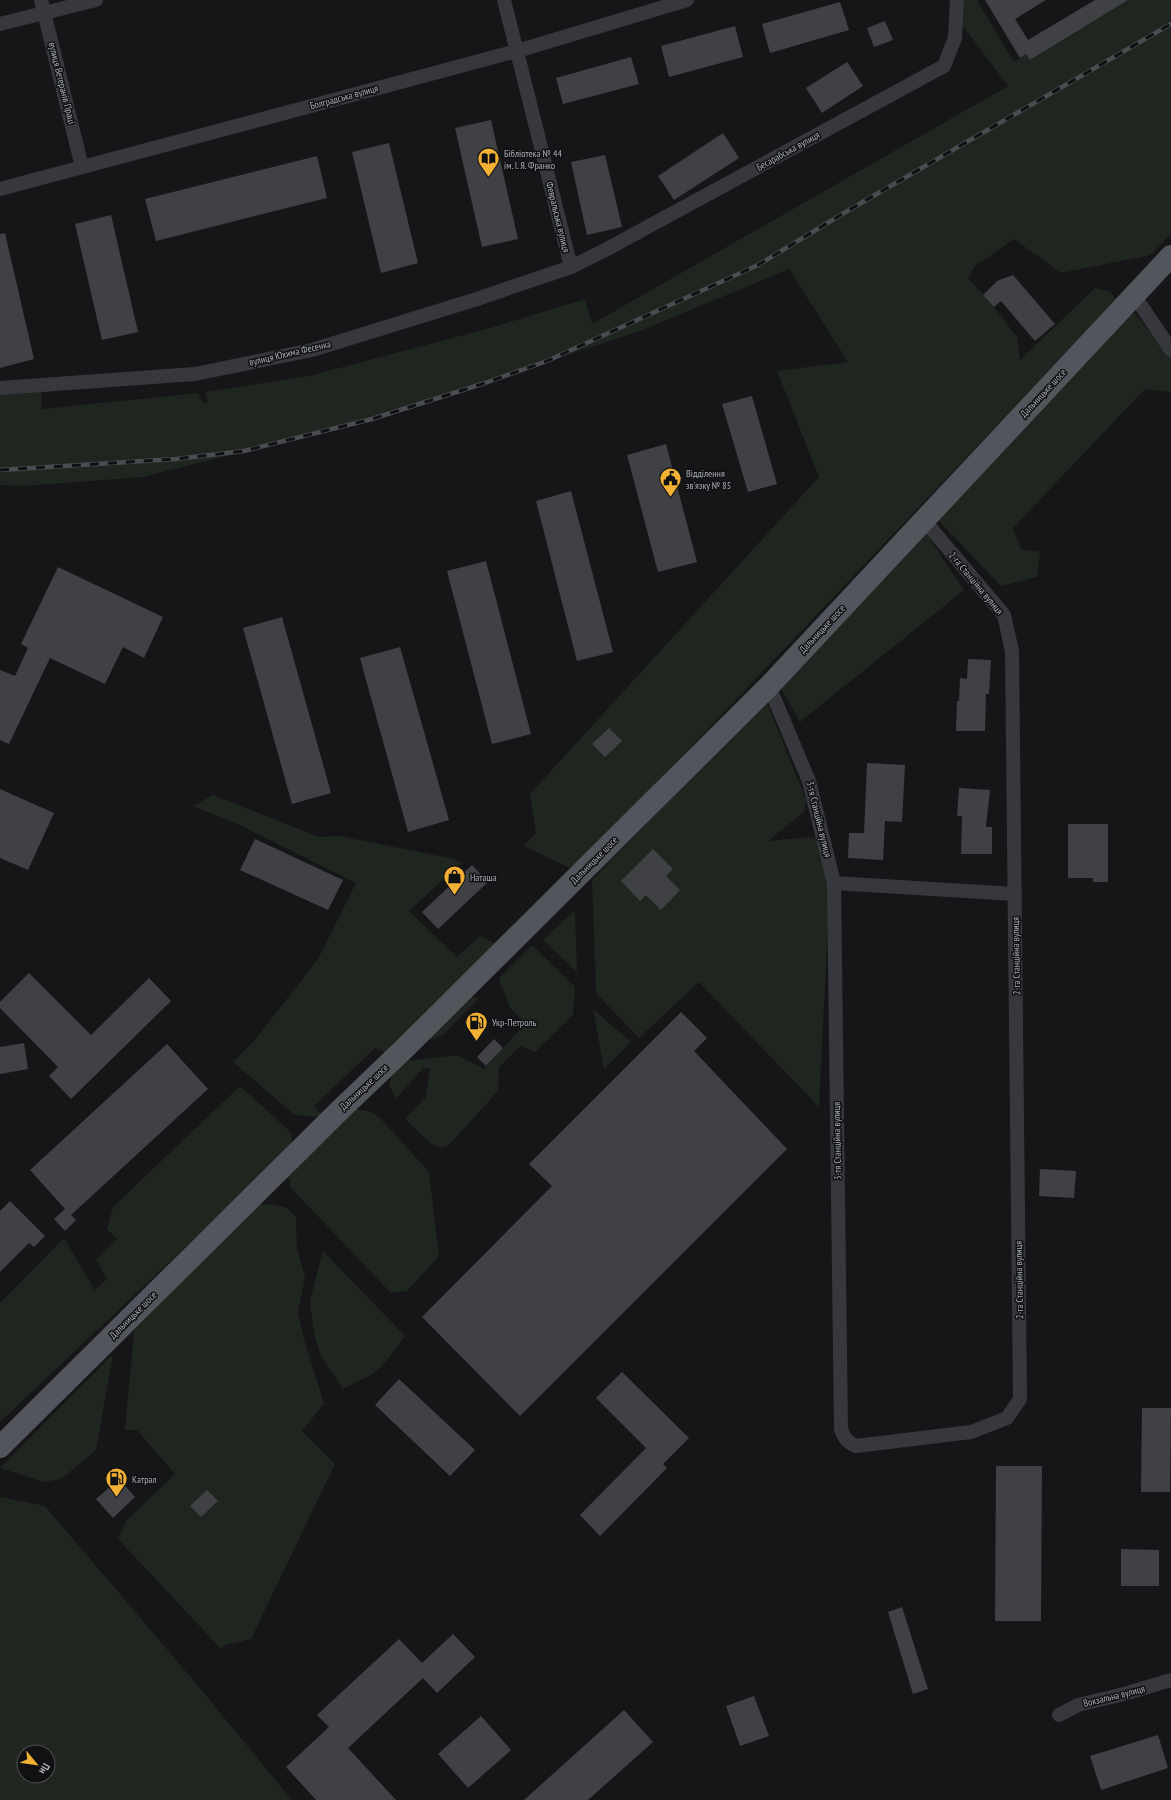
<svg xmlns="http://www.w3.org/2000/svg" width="1171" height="1800" font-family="'PT Sans Narrow',sans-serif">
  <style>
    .green { fill: #1e261f; fill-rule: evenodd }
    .building { fill: #404145 }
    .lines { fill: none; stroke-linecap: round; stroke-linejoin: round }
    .street { stroke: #37383d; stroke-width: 14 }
    .primary { stroke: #53555c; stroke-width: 22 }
    .rail-casing { stroke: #4a4c52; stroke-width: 4.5 }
    .rail { stroke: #111113; stroke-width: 3; stroke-dasharray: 9; stroke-linecap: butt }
    .labels { text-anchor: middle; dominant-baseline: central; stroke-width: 3; stroke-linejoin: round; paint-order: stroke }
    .street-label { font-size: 10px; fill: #a8adb8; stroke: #111113 }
    .poi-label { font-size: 10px; fill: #a8adb8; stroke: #111113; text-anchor: start }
  </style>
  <rect width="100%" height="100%" fill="#161618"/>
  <!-- green -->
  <g class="green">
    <path d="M 963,0 L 977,0 L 1014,62 L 1026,54 L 1030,60 L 1128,0 L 1171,0 L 1171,234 L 1151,255 L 1061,273 L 1014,239 L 974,267 L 968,278 L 994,307 L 1017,337 L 1020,360 L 1095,288 L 1111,292 L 1116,300 L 574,870 L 524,846 L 536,833 L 530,794 L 819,477 L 777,371 L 848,362 L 789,269 L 640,331 L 372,419 L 143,477 L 24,486 L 0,485 L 0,389 L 41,389 L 42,409 L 198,393 L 203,403 L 208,402 L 205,392 L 309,376 L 490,328 L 585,299 L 592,324 L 1008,86 L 963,26 Z"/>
    <path d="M 1131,309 L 1171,357 L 1171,392 L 1145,389 L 1013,528 L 1021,549 L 1040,552 L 1037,577 L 1001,586 L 937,519 Z"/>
    <path d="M 924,530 L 964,590 L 800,722 L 780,687 Z"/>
    <path d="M 766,700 L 806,800 L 804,812 L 768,841 L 810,837 L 832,844 L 819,1107 L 699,982 L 639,1038 L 596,993 L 592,880 Z"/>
    <path d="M 213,795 L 319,837 L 339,836 L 454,859 L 461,863 L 409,911 L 457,957 L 480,936 L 502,947 L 391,1055 L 375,1048 L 314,1106 L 324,1117 L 295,1115 L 233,1062 L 254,1041 L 318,959 L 356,883 L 244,827 L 193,806 Z"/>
    <path d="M 575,910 L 577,972 L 543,940 Z"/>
    <path d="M 532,945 L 575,987 L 573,1015 L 535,1052 L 520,1046 L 499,1067 L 498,1091 L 448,1146 L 439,1148 L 429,1142 L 405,1119 L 426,1097 L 430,1069 L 423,1068 L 396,1099 L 389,1085 L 392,1074 L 407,1061 L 457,1055 L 484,1069 L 526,1023 L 510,1008 L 499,978 Z"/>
    <path d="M 466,996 L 479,998 L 443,1035 L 431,1040 L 425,1036 Z"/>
    <path d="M 593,1009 L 631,1042 L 604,1069 Z"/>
    <path d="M 240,1086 L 292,1133 L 291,1147 L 0,1422 L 0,1303 L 64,1238 L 95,1290 L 107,1279 L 96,1260 L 117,1239 L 107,1229 L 113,1207 Z"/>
    <path d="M 354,1109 L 369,1111 L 380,1118 L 429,1172 L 439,1256 L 407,1291 L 391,1293 L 290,1187 L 289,1175 Z"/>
    <path d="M 270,1204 L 287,1208 L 296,1217 L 297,1248 L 305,1278 L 298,1312 L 304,1339 L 324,1404 L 302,1431 L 335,1464 L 251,1639 L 225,1645 L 221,1649 L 118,1539 L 126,1521 L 175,1474 L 137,1430 L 125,1430 L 134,1331 L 257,1205 Z"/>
    <path d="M 323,1251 L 405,1336 C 394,1351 382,1370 365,1378 C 357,1382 350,1385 343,1389 L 321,1356 L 314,1333 L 310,1301 Z"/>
    <path d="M 113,1354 L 96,1450 L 61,1479 L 44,1482 L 0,1468 Z"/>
    <path d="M 0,1497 L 45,1506 L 194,1681 L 292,1800 L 0,1800 ZM 24,1752 L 48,1752 L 48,1776 L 24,1776 Z"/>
  </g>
  <!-- building -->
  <g class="building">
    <path d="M 985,0 L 1046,0 L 1015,19 L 1028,40 L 1095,0 L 1128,0 L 1030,60 L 1026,54 L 1020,58 Z"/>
    <path d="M 840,2 L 849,30 L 770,53 L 762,24 Z"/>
    <path d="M 885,21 L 893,40 L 874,47 L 867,28 Z"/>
    <path d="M 735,26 L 743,57 L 669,77 L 661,46 Z"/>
    <path d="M 631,57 L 639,84 L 563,104 L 556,78 Z"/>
    <path d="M 847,62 L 863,86 L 822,113 L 806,88 Z"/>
    <path d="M 491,120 L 518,239 L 482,247 L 455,128 Z"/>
    <path d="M 723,133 L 739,158 L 674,200 L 658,176 Z"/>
    <path d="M 389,143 L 418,263 L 381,273 L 352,152 Z"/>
    <path d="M 605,155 L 622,227 L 587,235 L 571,162 Z"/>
    <path d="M 317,156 L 327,198 L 156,241 L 145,199 Z"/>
    <path d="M 111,215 L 138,332 L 102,340 L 75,224 Z"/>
    <path d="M 5,233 L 34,359 L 0,368 L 0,234 Z"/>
    <path d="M 1013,275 L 1055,324 L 1035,341 L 1001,301 L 994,307 L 983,295 L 997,281 Z"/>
    <path d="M 752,396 L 777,484 L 748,492 L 722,404 Z"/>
    <path d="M 666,444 L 697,562 L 658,572 L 627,455 Z"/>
    <path d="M 571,491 L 613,652 L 577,661 L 536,501 Z"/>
    <path d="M 486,561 L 531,734 L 492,744 L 447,571 Z"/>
    <path d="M 58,567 L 163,617 L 144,658 L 123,647 L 105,684 L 50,658 L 9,744 L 0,740 L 0,670 L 15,676 L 28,648 L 21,644 Z"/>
    <path d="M 282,617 L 331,793 L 292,804 L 243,628 Z"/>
    <path d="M 400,647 L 449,820 L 408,832 L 360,658 Z"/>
    <path d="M 968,659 L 991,660 L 989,694 L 986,694 L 985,731 L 956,731 L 957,701 L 959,701 L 960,678 L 967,679 Z"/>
    <path d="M 609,728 L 622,741 L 605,757 L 592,744 Z"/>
    <path d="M 867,763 L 905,765 L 902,822 L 885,821 L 883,860 L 848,858 L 849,833 L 864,833 Z"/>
    <path d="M 959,788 L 990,790 L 986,827 L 992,827 L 992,854 L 961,854 L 962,816 L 957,816 Z"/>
    <path d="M 0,789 L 54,813 L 28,870 L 0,858 Z"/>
    <path d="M 1068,824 L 1108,824 L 1108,882 L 1093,882 L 1093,878 L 1068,878 Z"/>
    <path d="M 255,839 L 343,880 L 328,910 L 240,870 Z"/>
    <path d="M 653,849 L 673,869 L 666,876 L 680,890 L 661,910 L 646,895 L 640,901 L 621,881 Z"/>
    <path d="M 472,865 L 488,882 L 438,929 L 422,912 Z"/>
    <path d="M 29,973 L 91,1035 L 149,978 L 171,1001 L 71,1099 L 49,1076 L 58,1067 L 0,1008 L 0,1002 Z"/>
    <path d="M 681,1012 L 707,1038 L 694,1051 L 787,1149 L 520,1416 L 422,1317 L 552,1186 L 529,1164 Z"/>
    <path d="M 494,1039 L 503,1048 L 486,1066 L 477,1057 Z"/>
    <path d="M 24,1043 L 28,1069 L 0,1074 L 0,1047 Z"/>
    <path d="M 167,1044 L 208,1089 L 71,1215 L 76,1220 L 65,1231 L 54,1219 L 65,1209 L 30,1170 Z"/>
    <path d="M 1040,1169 L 1076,1171 L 1074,1198 L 1039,1196 Z"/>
    <path d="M 10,1201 L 45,1236 L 34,1247 L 29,1243 L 0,1272 L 0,1211 Z"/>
    <path d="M 622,1372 L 689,1438 L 663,1464 L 667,1468 L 600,1536 L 580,1515 L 646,1448 L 596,1398 Z"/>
    <path d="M 399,1379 L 475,1450 L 450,1476 L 375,1405 Z"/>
    <path d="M 1142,1408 L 1171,1408 L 1170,1492 L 1141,1492 Z"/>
    <path d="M 996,1466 L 1042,1466 L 1041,1621 L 995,1621 Z"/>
    <path d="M 119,1479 L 135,1497 L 113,1518 L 96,1499 Z"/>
    <path d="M 207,1490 L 218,1501 L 201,1517 L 190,1506 Z"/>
    <path d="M 1121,1549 L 1159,1550 L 1159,1586 L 1121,1586 Z"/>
    <path d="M 902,1607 L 928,1689 L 913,1694 L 888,1612 Z"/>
    <path d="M 453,1634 L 475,1657 L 437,1693 L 423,1678 L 348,1748 L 396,1800 L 316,1800 L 286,1767 L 329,1727 L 317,1715 L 399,1639 L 422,1663 Z"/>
    <path d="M 754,1696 L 769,1736 L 740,1746 L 726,1706 Z"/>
    <path d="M 624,1710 L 653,1742 L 588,1800 L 524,1800 Z"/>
    <path d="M 481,1716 L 511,1750 L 468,1788 L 438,1754 Z"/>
    <path d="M 1158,1735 L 1168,1768 L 1101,1790 L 1090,1756 Z"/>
  </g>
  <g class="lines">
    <!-- street -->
    <g class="street">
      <path d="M 41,0 L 82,167"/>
      <path d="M 504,0 L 571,267"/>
      <path d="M 0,24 L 96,0"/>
      <path d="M 0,189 L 517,51 L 687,0"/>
      <path d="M 1134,295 L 1171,350"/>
      <path d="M 0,388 L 195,374 L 312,350 L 477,299 L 571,267 L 607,249 L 944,66 L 955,38 L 957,0"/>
      <path d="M 769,686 L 809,781 L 834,883 L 841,1429 C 844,1438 847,1442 856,1446 L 971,1432 L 1007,1418 L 1020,1399 L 1012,651 L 1004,615 L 924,520"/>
      <path d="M 834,883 L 1015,894"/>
      <path d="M 1059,1715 L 1078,1705 L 1124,1694 L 1171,1680"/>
    </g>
    <!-- primary -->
    <path class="primary" d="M 0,1447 L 339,1111 L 407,1046 L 769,686 L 1171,256"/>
    <defs>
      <path id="rail" d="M 0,470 L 176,459 L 244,451 L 372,419 L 485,383 L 547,361 L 758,265 L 849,210 L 1171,24"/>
    </defs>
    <!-- rail casing -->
    <use href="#rail" class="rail-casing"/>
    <!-- rail -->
    <use href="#rail" class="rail"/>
  </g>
  <!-- icons -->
  <defs>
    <symbol id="library-pin" viewBox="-11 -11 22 30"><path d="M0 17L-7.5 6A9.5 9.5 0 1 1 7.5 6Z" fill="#f2b134" stroke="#111113"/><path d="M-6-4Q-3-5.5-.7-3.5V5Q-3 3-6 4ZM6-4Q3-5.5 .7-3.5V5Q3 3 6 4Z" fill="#111"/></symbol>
    <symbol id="civic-pin" viewBox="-11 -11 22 30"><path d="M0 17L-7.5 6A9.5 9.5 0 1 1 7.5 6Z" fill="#f2b134" stroke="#111113"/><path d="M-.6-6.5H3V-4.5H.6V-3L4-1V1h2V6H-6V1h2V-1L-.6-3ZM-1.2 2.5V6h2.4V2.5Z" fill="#111"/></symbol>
    <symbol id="shop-pin" viewBox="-11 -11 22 30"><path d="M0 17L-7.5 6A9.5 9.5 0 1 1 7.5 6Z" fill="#f2b134" stroke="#111113"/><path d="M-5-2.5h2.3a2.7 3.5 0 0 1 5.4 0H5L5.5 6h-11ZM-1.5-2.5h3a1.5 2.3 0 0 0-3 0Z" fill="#111"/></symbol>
    <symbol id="fuel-pin" viewBox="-11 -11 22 30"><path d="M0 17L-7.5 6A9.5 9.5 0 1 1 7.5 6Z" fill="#f2b134" stroke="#111113"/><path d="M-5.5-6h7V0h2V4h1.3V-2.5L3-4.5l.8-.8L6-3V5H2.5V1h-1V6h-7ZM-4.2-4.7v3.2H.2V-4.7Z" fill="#111"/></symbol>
  </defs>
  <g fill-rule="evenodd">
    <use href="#library-pin" x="476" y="146" width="25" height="34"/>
    <use href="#civic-pin" x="658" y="466" width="25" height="34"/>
    <use href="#shop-pin" x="442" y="864" width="25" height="34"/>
    <use href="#fuel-pin" x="464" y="1010" width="25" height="34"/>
    <use href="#fuel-pin" x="104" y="1466" width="25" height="34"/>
  </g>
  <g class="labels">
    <!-- street labels -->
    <g class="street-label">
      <text transform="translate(62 83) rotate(76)">вулиця Ветеранів Праці</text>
      <text transform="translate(344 97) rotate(-15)">Болградська вулиця</text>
      <text transform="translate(788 151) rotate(-29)">Бесарабська вулиця</text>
      <text transform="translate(558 217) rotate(76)">Февральська вулиця</text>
      <text transform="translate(290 353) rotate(-13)">вулиця Юхима Фесенка</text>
      <text transform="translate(1043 393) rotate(-47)">Дальницьке шосе</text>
      <text transform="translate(976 583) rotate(50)">2-га Станційна вулиця</text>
      <text transform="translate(822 629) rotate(-47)">Дальницьке шосе</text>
      <text transform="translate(819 819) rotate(76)">3-тя Станційна вулиця</text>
      <text transform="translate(594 860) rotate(-45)">Дальницьке шосе</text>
      <text transform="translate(1016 956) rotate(-91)">2-га Станційна вулиця</text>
      <text transform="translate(364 1087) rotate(-43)">Дальницьке шосе</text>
      <text transform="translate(837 1141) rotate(-91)">3-тя Станційна вулиця</text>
      <text transform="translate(1019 1280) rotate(-91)">2-га Станційна вулиця</text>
      <text transform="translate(133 1315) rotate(-45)">Дальницьке шосе</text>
      <text transform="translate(1114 1696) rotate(-14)">Вокзальна вулиця</text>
    </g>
    <!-- poi labels -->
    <g class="poi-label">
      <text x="504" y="153">Бібліотека № 44<tspan x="504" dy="12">ім. І. Я. Франко</tspan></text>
      <text x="686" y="473">Відділення<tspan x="686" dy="12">зв'язку № 85</tspan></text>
      <text x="470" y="877">Наташа</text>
      <text x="492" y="1022">Укр-Петроль</text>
      <text x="132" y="1479">Катрал</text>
    </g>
  </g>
  <!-- north arrow -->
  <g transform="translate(36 1764) rotate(119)"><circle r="19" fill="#111113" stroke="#4d4f55"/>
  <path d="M0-3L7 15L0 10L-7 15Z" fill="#f2b134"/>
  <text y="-6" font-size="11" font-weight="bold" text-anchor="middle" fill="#a8adb8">Пн</text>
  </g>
</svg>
